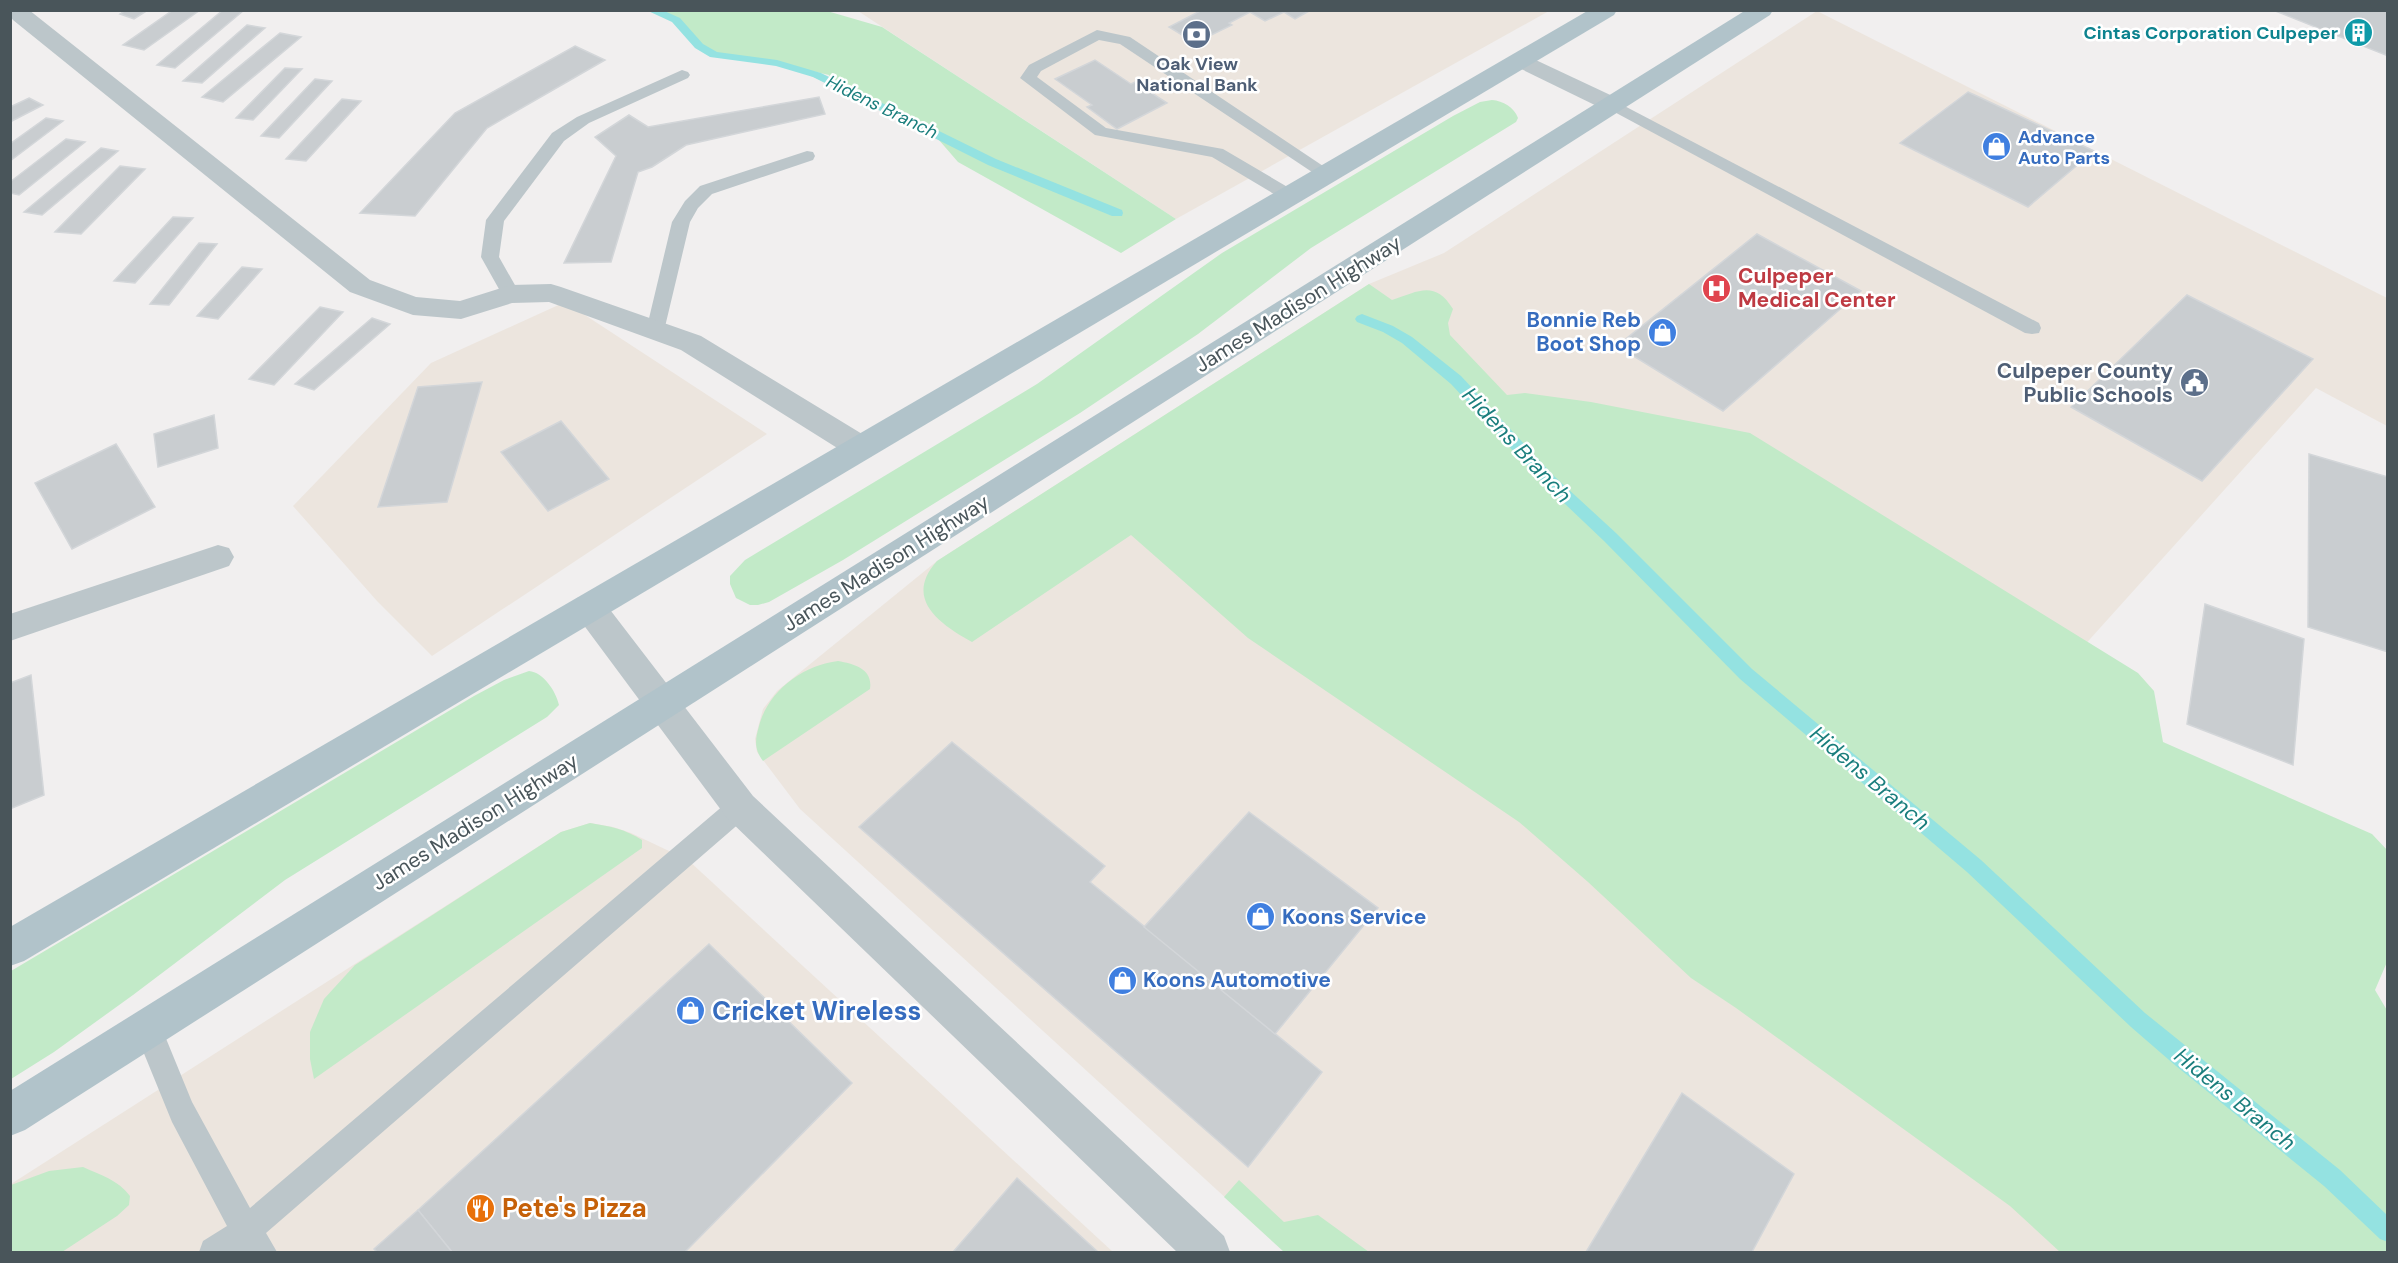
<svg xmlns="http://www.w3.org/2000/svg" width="2398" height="1263" font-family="'DM Sans',sans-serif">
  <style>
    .commercial { fill: #ece5de }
    .green { fill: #c2eac8 }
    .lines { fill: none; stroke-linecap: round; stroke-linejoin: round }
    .stream { fill: #94e2e1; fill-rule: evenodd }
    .building { fill: #c9cdd0; stroke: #d3d6d9; stroke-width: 1.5 }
    .lane { fill: #bcc6ca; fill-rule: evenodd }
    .street { fill: #bcc6ca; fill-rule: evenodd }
    .primary { fill: #b1c3ca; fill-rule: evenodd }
    .labels { text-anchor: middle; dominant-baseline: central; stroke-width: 5; stroke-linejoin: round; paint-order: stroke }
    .far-culture-label { font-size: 18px; font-weight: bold; fill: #0d838f; stroke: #fff; text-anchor: end }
    .far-service-label { font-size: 18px; font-weight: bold; fill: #4e5e75; stroke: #fff }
    .far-water-label { font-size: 18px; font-style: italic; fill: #1a7e7d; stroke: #fff }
    .far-shop-label { font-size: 18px; font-weight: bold; fill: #366cbe; stroke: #fff; text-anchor: start }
    .health-label { font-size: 21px; font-weight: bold; fill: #be3a42; stroke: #fff; text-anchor: start }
    .street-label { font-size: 21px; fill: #49555a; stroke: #fff }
    .shop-label { font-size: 21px; font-weight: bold; fill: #366cbe; stroke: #fff; text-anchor: start }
    .service-label { font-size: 21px; font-weight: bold; fill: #4e5e75; stroke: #fff; text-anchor: end }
    .water-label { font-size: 22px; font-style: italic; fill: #1a7e7d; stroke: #fff }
    .near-shop-label { font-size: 26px; font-weight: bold; fill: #366cbe; stroke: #fff; text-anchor: start }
    .near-food-label { font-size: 26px; font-weight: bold; fill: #c56008; stroke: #fff; text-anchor: start }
  </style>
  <rect width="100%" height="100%" fill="#f1efef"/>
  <!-- commercial -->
  <g class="commercial">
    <path d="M 858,11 L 1549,11 L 1176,219 Z"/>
    <path d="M 1817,11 L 2387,298 L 2387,426 L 2316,388 L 1928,819 L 2387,1252 L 1285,1252 L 800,809 L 757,752 L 755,739 L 763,709 L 777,691 L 937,561 L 1369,284 L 1444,253 Z"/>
    <path d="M 565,302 L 767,434 L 432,656 L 377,601 L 293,506 L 431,363 Z"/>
    <path d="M 590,823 L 613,827 L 631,833 L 688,860 L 1113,1252 L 11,1252 L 11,1184 L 561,832 Z"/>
  </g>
  <!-- green -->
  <g class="green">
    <path d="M 651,11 L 827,11 L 882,27 L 1176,219 L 1121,253 L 958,162 L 932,132 L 796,69 L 831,81 L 829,75 L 777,63 L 714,55 L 699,46 L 676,20 Z"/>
    <path d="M 1492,100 C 1503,101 1514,107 1518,118 L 1516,122 L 1311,248 L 1198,334 L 1080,413 L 843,560 L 769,602 L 758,605 L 750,605 L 736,598 L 730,584 L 730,576 L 745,560 L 1037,384 L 1222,253 L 1453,116 L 1480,102 Z"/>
    <path d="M 1369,284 L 1392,300 C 1419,291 1435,280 1453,309 L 1448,323 L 1450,335 L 1507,395 L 1525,393 L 1591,402 L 1750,433 L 2138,673 L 2154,691 L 2163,742 L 2372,834 L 2388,851 L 2387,962 L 2375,990 L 2388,1012 L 2387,1252 L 2060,1252 L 2010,1206 L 1736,1008 L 1691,978 L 1588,882 L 1519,822 L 1248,638 L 1131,535 L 972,642 C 940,624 903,599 937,561 Z"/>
    <path d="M 838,661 C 855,664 873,669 870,689 L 763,761 C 754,749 755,740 759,726 C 768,691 803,665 838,661 Z"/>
    <path d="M 529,671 C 543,672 556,691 559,705 L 547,717 L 285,880 L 133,995 L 54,1052 L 11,1079 L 11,971 L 474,696 L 504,680 Z"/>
    <path d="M 590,823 C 609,826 625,829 642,840 L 642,848 L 314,1079 L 310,1059 L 310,1032 L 324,999 L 355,965 L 561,832 Z"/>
    <path d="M 83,1167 C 101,1175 118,1180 130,1196 L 129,1205 L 117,1216 L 62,1252 L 11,1252 L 11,1185 L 49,1171 Z"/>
    <path d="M 1239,1180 L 1284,1222 L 1318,1215 L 1369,1252 L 1284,1252 L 1224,1197 Z"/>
  </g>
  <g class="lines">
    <!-- stream -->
    <g class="stream">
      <path d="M 646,10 L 662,10 L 680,18 L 703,44 L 717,52 L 777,60 L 821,73 L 996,159 L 1122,210 L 1123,213 L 1122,216 L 1112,216 L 988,165 L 813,77 L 776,66 L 710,57 L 695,48 L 672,22 Z"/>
      <path d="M 1362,314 L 1393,326 L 1412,337 L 1461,376 L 1554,476 L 1616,533 L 1752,669 L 1981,860 L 2145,1013 L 2340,1170 L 2388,1216 L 2388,1242 L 2380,1239 L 2324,1186 L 2176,1066 L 2131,1027 L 1967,872 L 1740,679 L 1604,541 L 1544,484 L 1451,384 L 1402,343 L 1383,332 L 1357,322 L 1355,319 L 1357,316 Z"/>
    </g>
  </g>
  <!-- building -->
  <g class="building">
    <path d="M 126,10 L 148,10 L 134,19 L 120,14 Z"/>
    <path d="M 173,10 L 200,10 L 144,50 L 123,45 Z"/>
    <path d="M 223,10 L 243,11 L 175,68 L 157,65 Z"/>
    <path d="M 1202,10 L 1311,10 L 1295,19 L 1284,12 L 1265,21 L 1250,12 L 1229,23 L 1232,25 L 1195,43 L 1169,27 Z"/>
    <path d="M 2273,10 L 2388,10 L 2388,56 Z"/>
    <path d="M 247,25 L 265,28 L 202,83 L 183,81 Z"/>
    <path d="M 280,33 L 301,37 L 223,102 L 202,97 Z"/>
    <path d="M 575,46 L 605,60 L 487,128 L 415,216 L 360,213 L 455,113 Z"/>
    <path d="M 1095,60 L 1131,84 L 1135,82 L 1167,103 L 1117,129 L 1087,107 L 1092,105 L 1055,79 Z"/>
    <path d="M 285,68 L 302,69 L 253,120 L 236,118 Z"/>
    <path d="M 315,79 L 332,81 L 279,138 L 261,136 Z"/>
    <path d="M 1968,92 L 1979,97 L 2094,151 L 2028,207 L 1900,143 Z"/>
    <path d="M 819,97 L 825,114 L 686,145 L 652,167 L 638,172 L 611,262 L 564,263 L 616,156 L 595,137 L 629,115 L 648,127 Z"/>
    <path d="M 29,98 L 43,105 L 10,122 L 10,107 Z"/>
    <path d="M 342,99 L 361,101 L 306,161 L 286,159 Z"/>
    <path d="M 46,118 L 63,121 L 10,161 L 10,144 Z"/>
    <path d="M 66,139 L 85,142 L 19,195 L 10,193 L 10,182 Z"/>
    <path d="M 101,148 L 118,151 L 42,215 L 24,212 Z"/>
    <path d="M 120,166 L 145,169 L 81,234 L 55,232 Z"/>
    <path d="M 173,217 L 193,218 L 135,283 L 114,281 Z"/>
    <path d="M 1757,234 L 1861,291 L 1723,411 L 1617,346 Z"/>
    <path d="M 199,243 L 217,244 L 169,305 L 150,304 Z"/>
    <path d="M 242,267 L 262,269 L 218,319 L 197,316 Z"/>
    <path d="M 2187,295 L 2313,359 L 2202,481 L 2071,407 Z"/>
    <path d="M 320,307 L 343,312 L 274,385 L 249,379 Z"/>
    <path d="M 372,318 L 390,324 L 314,390 L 295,384 Z"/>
    <path d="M 482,382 L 447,502 L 378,507 L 418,387 Z"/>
    <path d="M 214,415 L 218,448 L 158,467 L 154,434 Z"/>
    <path d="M 561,421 L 609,479 L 548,511 L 501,452 Z"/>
    <path d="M 116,444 L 155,507 L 72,549 L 35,483 Z"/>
    <path d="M 2309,454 L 2388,477 L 2388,652 L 2308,627 Z"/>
    <path d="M 2205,604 L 2304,639 L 2293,765 L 2187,724 Z"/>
    <path d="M 31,675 L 44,795 L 10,809 L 10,683 Z"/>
    <path d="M 952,742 L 1105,866 L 1090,882 L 1322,1072 L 1248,1167 L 859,827 Z"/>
    <path d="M 1249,812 L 1378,908 L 1275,1034 L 1144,927 Z"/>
    <path d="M 709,944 L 852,1083 L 685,1252 L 452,1252 L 418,1210 Z"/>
    <path d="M 1682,1093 L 1794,1174 L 1752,1252 L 1586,1252 Z"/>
    <path d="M 1017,1178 L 1098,1252 L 953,1252 Z"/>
    <path d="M 418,1210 L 452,1252 L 377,1252 L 374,1249 Z"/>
  </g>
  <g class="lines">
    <!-- lane -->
    <g class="lane">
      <path d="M 1097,30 L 1130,37 L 1335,174 L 1333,178 L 1321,178 L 1120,44 L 1099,40 L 1041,71 L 1037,77 L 1106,128 L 1223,149 L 1296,192 L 1299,196 L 1296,200 L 1284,200 L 1212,157 L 1095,135 L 1020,78 L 1029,65 Z"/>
      <path d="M 682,70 L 688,72 L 690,75 L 688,78 L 589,123 L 564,141 L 504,221 L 499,257 L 520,294 L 518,298 L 511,300 L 504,298 L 481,257 L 486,220 L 552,133 L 577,117 Z"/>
      <path d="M 1613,100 L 2039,323 L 2041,328 L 2039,333 L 2032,334 L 2025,333 L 1607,108 L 1605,105 L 1607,102 Z"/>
      <path d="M 807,151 L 813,152 L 815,156 L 813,160 L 712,194 L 698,208 L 690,222 L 664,331 L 662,336 L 655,337 L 648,336 L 646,331 L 672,222 L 685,201 L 700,186 Z"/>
      <path d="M 740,796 L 749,799 L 752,807 L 749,815 L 266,1233 L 277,1252 L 199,1252 L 203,1241 L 227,1226 L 172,1122 L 134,1029 L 138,1019 L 148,1015 L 158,1019 L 192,1102 L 250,1208 L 731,799 Z"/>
    </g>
    <!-- street -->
    <g class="street">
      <path d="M 13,10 L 29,10 L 370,280 L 416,297 L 460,301 L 511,285 L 551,284 L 561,287 L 701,336 L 872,440 L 876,448 L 872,456 L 861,459 L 850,456 L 681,350 L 549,302 L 512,303 L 461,319 L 413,315 L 350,292 L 13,20 L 10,16 Z"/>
      <path d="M 1521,53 L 1621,100 L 1625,105 L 1621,110 L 1613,112 L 1605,110 L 1513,65 L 1510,60 L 1513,55 Z"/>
      <path d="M 218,545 L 229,548 L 234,557 L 229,566 L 10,641 L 10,614 Z"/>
      <path d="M 589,594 L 601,598 L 753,796 L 1224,1236 L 1230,1252 L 1177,1252 L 727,818 L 577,616 L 573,607 L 577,598 Z"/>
    </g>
    <!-- primary -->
    <g class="primary">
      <path d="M 1589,10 L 1617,10 L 1614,15 L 24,961 L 10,966 L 10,927 Z"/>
      <path d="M 1746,10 L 1773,10 L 1770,15 L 25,1130 L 10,1136 L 10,1091 Z"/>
    </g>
  </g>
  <!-- icons -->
  <defs>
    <symbol id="building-disc" viewBox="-11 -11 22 22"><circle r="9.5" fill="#0f9aa8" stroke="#fff"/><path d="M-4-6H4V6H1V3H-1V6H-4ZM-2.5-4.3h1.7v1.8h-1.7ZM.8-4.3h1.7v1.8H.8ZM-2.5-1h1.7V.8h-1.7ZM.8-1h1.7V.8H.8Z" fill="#fff"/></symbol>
    <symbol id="bank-disc" viewBox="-11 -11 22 22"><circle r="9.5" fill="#5c6f8a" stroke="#fff"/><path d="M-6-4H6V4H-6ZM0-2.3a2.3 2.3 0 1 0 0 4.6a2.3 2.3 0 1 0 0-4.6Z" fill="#fff"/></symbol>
    <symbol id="shop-disc" viewBox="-11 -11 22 22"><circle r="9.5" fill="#3f7fe0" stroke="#fff"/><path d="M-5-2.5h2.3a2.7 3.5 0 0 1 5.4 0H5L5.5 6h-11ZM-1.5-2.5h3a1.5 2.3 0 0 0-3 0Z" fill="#fff"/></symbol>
    <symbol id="hospital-disc" viewBox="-11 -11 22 22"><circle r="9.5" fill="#e0444e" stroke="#fff"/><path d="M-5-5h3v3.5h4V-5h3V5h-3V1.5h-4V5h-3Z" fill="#fff"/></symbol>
    <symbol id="civic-disc" viewBox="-11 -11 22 22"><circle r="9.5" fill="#5c6f8a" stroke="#fff"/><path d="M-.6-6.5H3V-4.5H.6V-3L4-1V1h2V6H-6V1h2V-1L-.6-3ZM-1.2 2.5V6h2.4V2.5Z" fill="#fff"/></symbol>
    <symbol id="restaurant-disc" viewBox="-11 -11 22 22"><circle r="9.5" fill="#e8710a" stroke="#fff"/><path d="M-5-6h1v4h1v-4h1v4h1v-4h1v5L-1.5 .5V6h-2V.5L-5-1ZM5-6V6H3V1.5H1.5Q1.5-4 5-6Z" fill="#fff"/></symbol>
  </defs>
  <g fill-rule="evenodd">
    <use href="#building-disc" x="2342" y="16" width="33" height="33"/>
    <use href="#bank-disc" x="1180" y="18" width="33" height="33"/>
    <use href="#shop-disc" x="1980" y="130" width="33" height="33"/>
    <use href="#hospital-disc" x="1700" y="272" width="33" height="33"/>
    <use href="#shop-disc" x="1646" y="316" width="33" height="33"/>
    <use href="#civic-disc" x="2178" y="366" width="33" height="33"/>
    <use href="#shop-disc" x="1244" y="900" width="33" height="33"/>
    <use href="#shop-disc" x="1106" y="964" width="33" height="33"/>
    <use href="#shop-disc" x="674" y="994" width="33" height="33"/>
    <use href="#restaurant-disc" x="464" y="1192" width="33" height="33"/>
  </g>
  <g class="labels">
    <!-- far-culture labels -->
    <g class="far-culture-label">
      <text x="2338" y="33">Cintas Corporation Culpeper</text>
    </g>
    <!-- far-service labels -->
    <g class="far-service-label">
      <text x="1197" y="64">Oak View<tspan x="1197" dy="21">National Bank</tspan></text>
    </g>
    <!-- far-water labels -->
    <g class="far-water-label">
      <text transform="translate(882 107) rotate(26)">Hidens Branch</text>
    </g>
    <!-- far-shop labels -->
    <g class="far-shop-label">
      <text x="2018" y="137">Advance<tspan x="2018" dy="21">Auto Parts</tspan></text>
    </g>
    <!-- health labels -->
    <g class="health-label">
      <text x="1738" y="276">Culpeper<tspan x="1738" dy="24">Medical Center</tspan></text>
    </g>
    <!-- street labels -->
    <g class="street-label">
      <text transform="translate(1298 304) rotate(-32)">James Madison Highway</text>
      <text transform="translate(886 563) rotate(-32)">James Madison Highway</text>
      <text transform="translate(475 822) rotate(-32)">James Madison Highway</text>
    </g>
    <!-- shop labels -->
    <g class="shop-label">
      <text x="1641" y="320" text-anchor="end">Bonnie Reb<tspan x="1641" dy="24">Boot Shop</tspan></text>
      <text x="1282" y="917">Koons Service</text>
      <text x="1143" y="980">Koons Automotive</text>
    </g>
    <!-- service labels -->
    <g class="service-label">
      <text x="2173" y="371">Culpeper County<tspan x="2173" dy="24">Public Schools</tspan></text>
    </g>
    <!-- water labels -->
    <g class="water-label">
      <text transform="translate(1517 445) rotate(47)">Hidens Branch</text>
      <text transform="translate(1870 778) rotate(40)">Hidens Branch</text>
      <text transform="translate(2235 1099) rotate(39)">Hidens Branch</text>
    </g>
    <!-- near-shop labels -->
    <g class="near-shop-label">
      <text x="712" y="1011">Cricket Wireless</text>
    </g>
    <!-- near-food labels -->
    <g class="near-food-label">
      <text x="502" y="1208">Pete's Pizza</text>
    </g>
  </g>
  <!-- border -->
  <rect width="2398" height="1263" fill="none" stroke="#49555a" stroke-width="24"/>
</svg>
